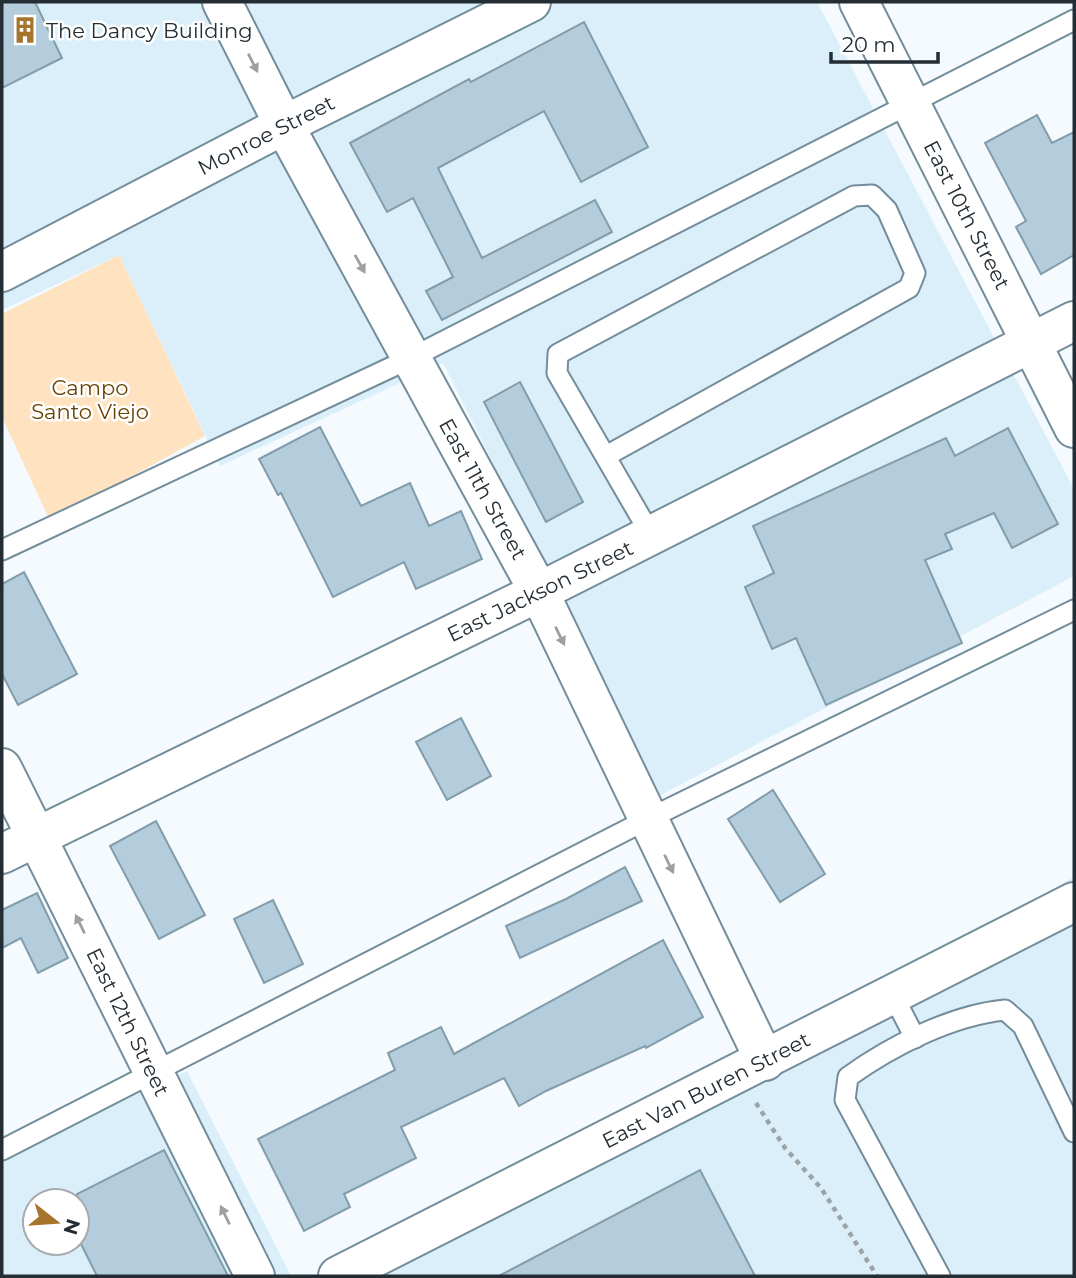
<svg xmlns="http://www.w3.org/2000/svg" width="1076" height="1278" font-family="Montserrat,sans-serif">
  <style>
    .built { fill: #dbeffb; fill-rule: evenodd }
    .green { fill: #ffe3c0 }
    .building { fill: #b3cddd; stroke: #829caa; stroke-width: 2 }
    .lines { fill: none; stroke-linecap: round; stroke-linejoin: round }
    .lane-casing { stroke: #748d9b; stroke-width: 23 }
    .street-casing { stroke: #748d9b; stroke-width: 42 }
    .secondary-casing { stroke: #748d9b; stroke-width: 42 }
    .path { stroke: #9ba3a7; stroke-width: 4.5; stroke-dasharray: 5 5; stroke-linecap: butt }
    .lane { stroke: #fff; stroke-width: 19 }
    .street { stroke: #fff; stroke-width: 38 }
    .secondary { stroke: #fff; stroke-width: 38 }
    .oneway { fill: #9ca0a3 }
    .labels { text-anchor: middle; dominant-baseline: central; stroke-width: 5; stroke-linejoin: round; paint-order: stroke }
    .poi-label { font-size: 21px; fill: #232d33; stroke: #fff; text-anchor: start }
    .street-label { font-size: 21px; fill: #232d33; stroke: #fff }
    .park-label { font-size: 21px; fill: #684300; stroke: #fff }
  </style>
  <rect width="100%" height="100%" fill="#f4fafd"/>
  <!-- built -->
  <g class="built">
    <path d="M 2,2 L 817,2 L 1074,489 L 1074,576 L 659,796 L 443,363 L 220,466 L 119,255 L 2,310 Z"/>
    <path d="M 1074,877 L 1074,1276 L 386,1276 Z"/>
    <path d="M 187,1071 L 291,1276 L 2,1276 L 2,1148 ZM 35,1201 L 77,1201 L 77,1243 L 35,1243 Z"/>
  </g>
  <!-- green -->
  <path class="green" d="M 119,255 L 205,436 L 50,521 L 2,417 L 2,314 Z"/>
  <!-- building -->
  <g class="building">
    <path d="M 2,2 L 35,2 L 62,58 L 2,88 Z"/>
    <path d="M 584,22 L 648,147 L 581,182 L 544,111 L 438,168 L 482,258 L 595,200 L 612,232 L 442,320 L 426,291 L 453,277 L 413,198 L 387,212 L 350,143 L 469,79 L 471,82 Z"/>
    <path d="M 1037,115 L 1052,143 L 1074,132 L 1074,255 L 1041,274 L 1016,227 L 1026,221 L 985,143 Z"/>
    <path d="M 520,382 L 583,502 L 546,522 L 484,402 Z"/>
    <path d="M 320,427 L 361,506 L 410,483 L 429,526 L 461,511 L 482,559 L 416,589 L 404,562 L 333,597 L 281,493 L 278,495 L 259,459 Z"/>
    <path d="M 1008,428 L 1058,524 L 1012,548 L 994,513 L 945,534 L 952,549 L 925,560 L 962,643 L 826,705 L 796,638 L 772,649 L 745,587 L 774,573 L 753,526 L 946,438 L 955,456 Z"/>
    <path d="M 24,572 L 77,674 L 18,705 L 2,674 L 2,584 Z"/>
    <path d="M 461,718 L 491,776 L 447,800 L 416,742 Z"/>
    <path d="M 773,790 L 825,874 L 780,902 L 728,819 Z"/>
    <path d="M 156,821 L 205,915 L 159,939 L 110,846 Z"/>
    <path d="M 625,867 L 642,901 L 520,958 L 506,926 L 566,899 Z"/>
    <path d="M 37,893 L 68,958 L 38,973 L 21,938 L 2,948 L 2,910 Z"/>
    <path d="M 273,900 L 303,964 L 264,983 L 234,919 Z"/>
    <path d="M 663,940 L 703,1017 L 646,1048 L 645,1046 L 546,1091 L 519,1106 L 504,1078 L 401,1127 L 416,1158 L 344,1194 L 350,1207 L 304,1231 L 258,1139 L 395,1070 L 388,1053 L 441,1027 L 454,1054 Z"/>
    <path d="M 164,1150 L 228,1276 L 97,1276 L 77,1236 L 77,1194 Z"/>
    <path d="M 700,1170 L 755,1276 L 499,1276 Z"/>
  </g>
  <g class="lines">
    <defs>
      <g id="lane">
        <path d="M 606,456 L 909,288 L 915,273 L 887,210 L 872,195 L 854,196 L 558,354 L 557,373 L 651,535"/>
        <path d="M 2,550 L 411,358 L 1074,20"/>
        <path d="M 893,995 L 915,1038"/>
        <path d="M 2,1150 L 648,819 L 1074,610"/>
        <path d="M 940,1276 L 845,1100 L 848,1077 C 891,1046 952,1015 1005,1010 L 1023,1026 L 1074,1132"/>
      </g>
      <g id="street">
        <path d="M 222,2 L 284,125 L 539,592 L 765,1061"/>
        <path d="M 2,272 L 284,125 L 531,2"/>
        <path d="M 338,1276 L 1074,902"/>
      </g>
      <g id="secondary">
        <path d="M 859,2 L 1074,428"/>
        <path d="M 2,768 L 255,1276"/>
        <path d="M 2,854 L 539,592 L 1074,321"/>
      </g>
    </defs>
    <!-- lane casing -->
    <use href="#lane" class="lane-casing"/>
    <!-- street casing -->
    <use href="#street" class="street-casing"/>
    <!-- secondary casing -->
    <use href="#secondary" class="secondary-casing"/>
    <!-- path -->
    <path class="path" d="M 756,1103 L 785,1148 L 821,1188 L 877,1276"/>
    <!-- lane -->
    <use href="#lane" class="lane"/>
    <!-- street -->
    <use href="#street" class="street"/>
    <!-- secondary -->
    <use href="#secondary" class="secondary"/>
  </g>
  <!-- one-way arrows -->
  <defs><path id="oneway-solid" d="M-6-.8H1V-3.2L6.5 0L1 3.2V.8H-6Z" transform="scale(1.75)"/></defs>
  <g class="oneway">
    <use href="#oneway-solid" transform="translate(253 63) rotate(63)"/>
    <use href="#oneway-solid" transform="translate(360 264) rotate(61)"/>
    <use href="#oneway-solid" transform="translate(560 636) rotate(64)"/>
    <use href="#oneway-solid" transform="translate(669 864) rotate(64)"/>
    <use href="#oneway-solid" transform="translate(80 924) rotate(-116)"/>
    <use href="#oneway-solid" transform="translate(225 1215) rotate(-116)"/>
  </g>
  <!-- icons -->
  <defs>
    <symbol id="building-bare" viewBox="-9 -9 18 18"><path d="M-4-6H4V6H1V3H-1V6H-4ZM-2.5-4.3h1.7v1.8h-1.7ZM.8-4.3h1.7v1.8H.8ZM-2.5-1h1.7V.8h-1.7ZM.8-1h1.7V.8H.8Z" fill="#a6742a" stroke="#fff" stroke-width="2.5" paint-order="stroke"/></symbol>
  </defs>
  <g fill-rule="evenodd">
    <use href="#building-bare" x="6" y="11" width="38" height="38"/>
  </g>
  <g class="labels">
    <!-- poi labels -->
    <g class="poi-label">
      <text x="46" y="30">The Dancy Building</text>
    </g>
    <!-- street labels -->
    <g class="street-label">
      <text transform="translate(266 135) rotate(-27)">Monroe Street</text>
      <text transform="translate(967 215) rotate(63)">East 10th Street</text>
      <text transform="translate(483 489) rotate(61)">East 11th Street</text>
      <text transform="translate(540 591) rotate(-26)">East Jackson Street</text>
      <text transform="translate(128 1022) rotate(64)">East 12th Street</text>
      <text transform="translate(706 1090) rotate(-27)">East Van Buren Street</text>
    </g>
    <!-- park labels -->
    <g class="park-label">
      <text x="90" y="387">Campo<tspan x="90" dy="24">Santo Viejo</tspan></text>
    </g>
  </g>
  <!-- border -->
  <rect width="1076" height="1278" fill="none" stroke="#232d33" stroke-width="7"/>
  <!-- north arrow -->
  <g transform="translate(56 1222) rotate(107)"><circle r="33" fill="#ffffff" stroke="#a7abad" stroke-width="2"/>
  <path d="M0-5L12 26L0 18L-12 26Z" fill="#a6742a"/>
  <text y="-10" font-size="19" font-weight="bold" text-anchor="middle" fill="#232d33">N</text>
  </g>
  <!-- scale -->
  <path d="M831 52v10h107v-10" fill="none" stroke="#232d33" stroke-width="3.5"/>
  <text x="842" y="52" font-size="21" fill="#232d33" stroke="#ffffff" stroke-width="5" paint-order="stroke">20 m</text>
</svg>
